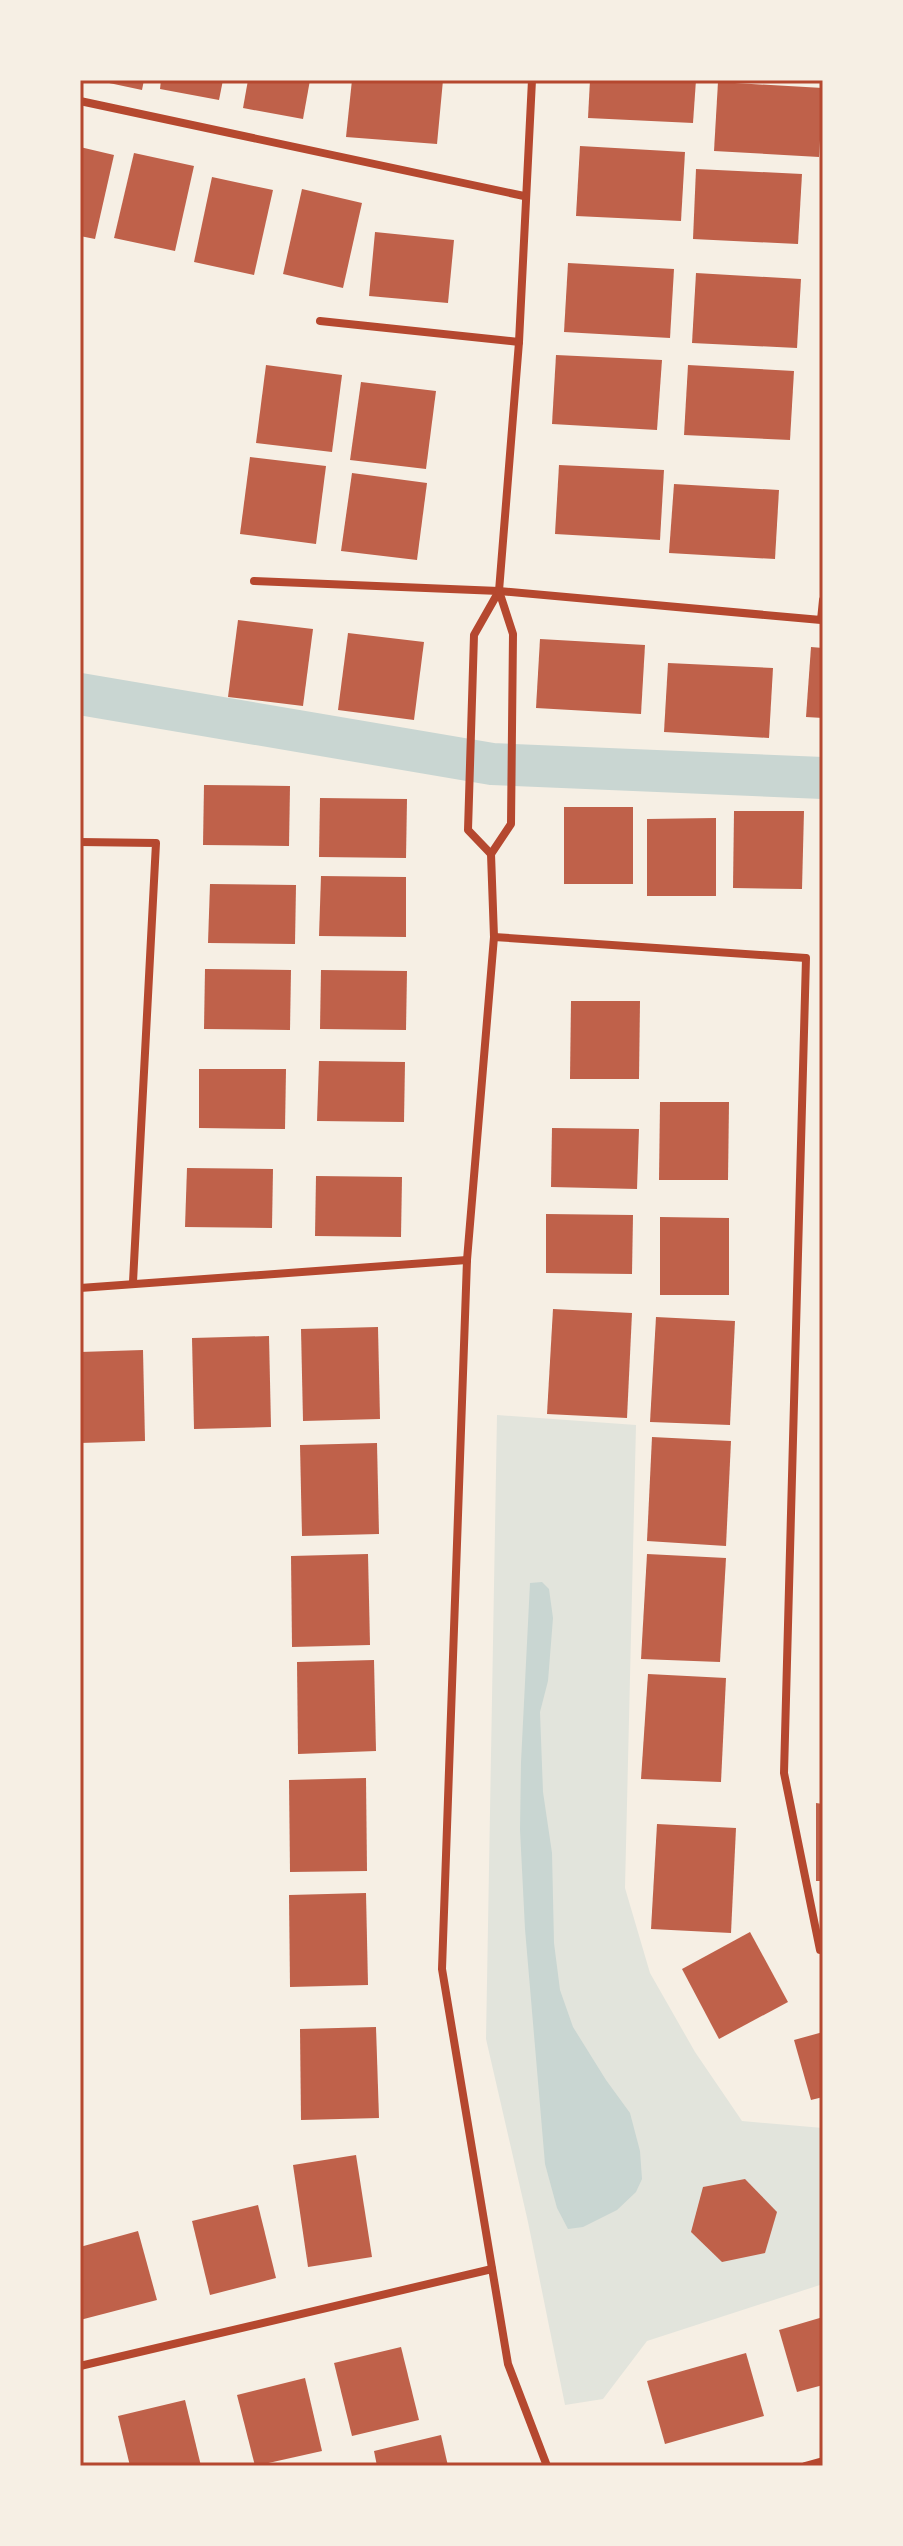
<svg xmlns="http://www.w3.org/2000/svg" width="903" height="2546" font-family="'Fira Sans',sans-serif">
  <style>
    .green { fill: #e2e4dc }
    .water { fill: #c9d6d2 }
    .lines { fill: none; stroke-linecap: round; stroke-linejoin: round }
    .canal { stroke: #c9d6d2; stroke-width: 42 }
    .building { fill: #bf614a }
    .minor { stroke: #b5482f; stroke-width: 8 }
    .neatline { fill: none; stroke: #b5482f; stroke-width: 3 }
  </style>
  <rect width="100%" height="100%" fill="#f6efe4"/>
  <!-- green -->
  <path class="green" d="M 497,1415 L 636,1425 L 625,1888 L 650,1973 L 695,2052 L 742,2121 L 823,2128 L 823,2284 L 647,2341 L 603,2399 L 565,2405 L 528,2222 L 486,2039 Z"/>
  <!-- water -->
  <path class="water" d="M 542,1582 L 549,1589 L 553,1618 L 548,1681 L 540,1712 L 543,1792 L 552,1853 L 554,1943 L 560,1990 L 573,2027 L 606,2080 L 630,2113 L 640,2151 L 642,2179 L 636,2192 L 617,2210 L 583,2227 L 568,2229 L 557,2208 L 545,2164 L 525,1929 L 520,1830 L 521,1762 L 530,1583 Z"/>
  <g class="lines">
    <!-- canal -->
    <path class="canal" d="M 80,694 L 492,764 L 823,778"/>
  </g>
  <!-- building -->
  <g class="building">
    <path d="M 95,80 L 144,80 L 142,90 Z"/>
    <path d="M 161,80 L 223,80 L 219,100 L 160,89 Z"/>
    <path d="M 248,80 L 310,80 L 303,119 L 243,108 Z"/>
    <path d="M 352,80 L 443,80 L 437,144 L 346,137 Z"/>
    <path d="M 590,80 L 696,80 L 693,123 L 588,118 Z"/>
    <path d="M 718,82 L 823,88 L 819,157 L 714,151 Z"/>
    <path d="M 580,146 L 685,152 L 681,221 L 576,216 Z"/>
    <path d="M 80,147 L 114,155 L 95,239 L 80,236 Z"/>
    <path d="M 134,153 L 194,166 L 175,251 L 114,238 Z"/>
    <path d="M 696,169 L 802,174 L 798,244 L 693,239 Z"/>
    <path d="M 212,177 L 273,190 L 254,275 L 194,262 Z"/>
    <path d="M 302,189 L 362,203 L 343,288 L 283,274 Z"/>
    <path d="M 375,232 L 454,240 L 448,303 L 369,296 Z"/>
    <path d="M 568,263 L 674,269 L 670,338 L 564,332 Z"/>
    <path d="M 696,273 L 801,279 L 797,348 L 692,343 Z"/>
    <path d="M 556,355 L 662,360 L 657,430 L 552,424 Z"/>
    <path d="M 266,365 L 342,375 L 332,452 L 256,443 Z"/>
    <path d="M 688,365 L 794,371 L 790,440 L 684,435 Z"/>
    <path d="M 361,382 L 436,391 L 426,469 L 350,460 Z"/>
    <path d="M 250,457 L 326,466 L 316,544 L 240,534 Z"/>
    <path d="M 559,465 L 664,470 L 660,540 L 555,534 Z"/>
    <path d="M 352,473 L 427,483 L 417,560 L 341,551 Z"/>
    <path d="M 674,484 L 779,490 L 775,559 L 669,553 Z"/>
    <path d="M 238,620 L 313,629 L 303,706 L 228,697 Z"/>
    <path d="M 348,633 L 424,642 L 414,720 L 338,710 Z"/>
    <path d="M 540,639 L 645,645 L 641,714 L 536,708 Z"/>
    <path d="M 811,647 L 823,648 L 823,718 L 806,717 Z"/>
    <path d="M 668,663 L 773,668 L 769,738 L 664,732 Z"/>
    <path d="M 204,785 L 290,786 L 289,846 L 203,845 Z"/>
    <path d="M 320,798 L 407,799 L 406,858 L 319,857 Z"/>
    <rect x="564" y="807" width="69" height="77"/>
    <path d="M 734,811 L 804,811 L 802,889 L 733,888 Z"/>
    <path d="M 716,818 L 716,896 L 647,896 L 647,819 Z"/>
    <path d="M 321,876 L 406,877 L 406,937 L 319,936 Z"/>
    <path d="M 210,884 L 296,885 L 295,944 L 208,943 Z"/>
    <path d="M 205,969 L 291,970 L 290,1030 L 204,1029 Z"/>
    <path d="M 321,970 L 407,971 L 406,1030 L 320,1029 Z"/>
    <path d="M 571,1001 L 640,1001 L 639,1079 L 570,1079 Z"/>
    <path d="M 319,1061 L 405,1062 L 404,1122 L 317,1121 Z"/>
    <path d="M 199,1069 L 286,1069 L 285,1129 L 199,1128 Z"/>
    <path d="M 660,1102 L 729,1102 L 728,1180 L 659,1180 Z"/>
    <path d="M 552,1128 L 639,1129 L 637,1189 L 551,1187 Z"/>
    <path d="M 187,1168 L 273,1169 L 272,1228 L 185,1227 Z"/>
    <path d="M 316,1176 L 402,1177 L 401,1237 L 315,1236 Z"/>
    <path d="M 546,1214 L 633,1215 L 632,1274 L 546,1273 Z"/>
    <path d="M 660,1217 L 729,1218 L 729,1295 L 660,1295 Z"/>
    <path d="M 553,1309 L 632,1313 L 627,1418 L 547,1414 Z"/>
    <path d="M 656,1317 L 735,1321 L 730,1425 L 650,1422 Z"/>
    <path d="M 378,1327 L 380,1419 L 303,1421 L 301,1329 Z"/>
    <path d="M 269,1336 L 271,1427 L 194,1429 L 192,1338 Z"/>
    <path d="M 143,1350 L 145,1441 L 80,1443 L 80,1352 Z"/>
    <path d="M 652,1437 L 731,1441 L 726,1546 L 647,1541 Z"/>
    <path d="M 377,1443 L 379,1534 L 302,1536 L 300,1445 Z"/>
    <path d="M 368,1554 L 370,1645 L 292,1647 L 291,1556 Z"/>
    <path d="M 647,1554 L 726,1558 L 720,1662 L 641,1659 Z"/>
    <path d="M 374,1660 L 376,1751 L 298,1754 L 297,1662 Z"/>
    <path d="M 648,1674 L 726,1678 L 721,1782 L 641,1779 Z"/>
    <path d="M 366,1778 L 367,1871 L 290,1872 L 289,1780 Z"/>
    <path d="M 816,1803 L 823,1804 L 823,1881 L 816,1881 Z"/>
    <path d="M 657,1824 L 736,1828 L 731,1933 L 651,1929 Z"/>
    <path d="M 366,1893 L 368,1985 L 290,1987 L 289,1895 Z"/>
    <path d="M 750,1932 L 788,2002 L 719,2039 L 682,1969 Z"/>
    <path d="M 376,2027 L 379,2118 L 301,2120 L 300,2029 Z"/>
    <path d="M 823,2032 L 823,2097 L 811,2100 L 794,2040 Z"/>
    <path d="M 356,2155 L 372,2257 L 308,2267 L 293,2165 Z"/>
    <path d="M 745,2179 L 777,2212 L 765,2253 L 722,2262 L 691,2232 L 703,2187 Z"/>
    <path d="M 258,2205 L 276,2278 L 210,2295 L 192,2221 Z"/>
    <path d="M 138,2231 L 157,2300 L 80,2320 L 80,2247 Z"/>
    <path d="M 823,2317 L 823,2385 L 797,2392 L 779,2330 Z"/>
    <path d="M 401,2347 L 419,2420 L 352,2436 L 334,2363 Z"/>
    <path d="M 746,2353 L 764,2416 L 665,2444 L 647,2381 Z"/>
    <path d="M 305,2378 L 322,2451 L 255,2466 L 237,2395 Z"/>
    <path d="M 185,2400 L 201,2466 L 130,2466 L 118,2416 Z"/>
    <path d="M 441,2435 L 448,2466 L 377,2466 L 374,2451 Z"/>
  </g>
  <g class="lines">
    <!-- minor -->
    <g class="minor">
      <path d="M 532,80 L 519,342 L 499,591 L 474,635 L 468,830 L 491,854 L 494,937 L 467,1260 L 442,1969 L 508,2364 L 547,2466"/>
      <path d="M 80,101 L 524,196"/>
      <path d="M 320,321 L 519,342"/>
      <path d="M 254,581 L 499,591 L 821,620 L 823,600"/>
      <path d="M 80,842 L 156,843 L 133,1282"/>
      <path d="M 491,854 L 511,824 L 513,634 L 499,591"/>
      <path d="M 494,937 L 806,958 L 784,1773 L 820,1950 L 823,1950"/>
      <path d="M 80,1288 L 467,1260"/>
      <path d="M 80,2366 L 492,2269"/>
      <path d="M 805,2466 L 823,2461"/>
    </g>
  </g>
  <!-- border -->
  <rect width="903" height="2546" fill="none" stroke="#f6efe4" stroke-width="164"/>
  <rect x="82" y="82" width="739" height="2382" class="neatline"/>
</svg>
